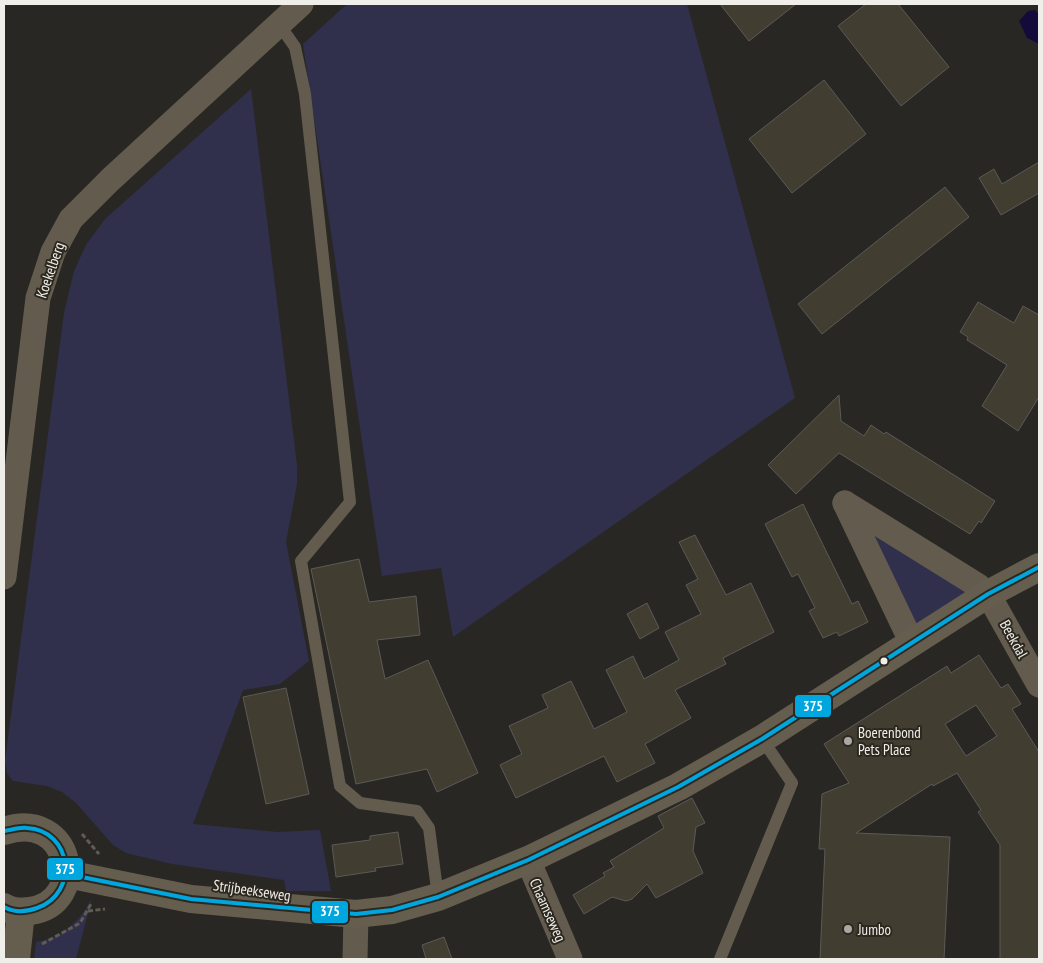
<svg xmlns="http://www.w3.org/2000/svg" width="1043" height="963" font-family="'PT Sans Narrow',sans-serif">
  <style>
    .green { fill: #30304d }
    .water { fill: #150b3b }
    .building { fill: #423d31; stroke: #5c5a57; fill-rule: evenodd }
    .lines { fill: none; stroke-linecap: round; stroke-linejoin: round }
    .path { stroke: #605c53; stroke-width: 3; stroke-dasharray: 5 2.5; stroke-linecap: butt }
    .lane { stroke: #635c4e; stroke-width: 12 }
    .street { stroke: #635c4e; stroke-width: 25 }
    .secondary { stroke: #655d4d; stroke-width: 28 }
    .bus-1-casing { stroke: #2c2820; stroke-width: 8 }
    .bus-1 { stroke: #00a6de; stroke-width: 4 }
    .bus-dot { fill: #f0eee8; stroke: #2c2820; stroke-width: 2 }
    .poi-dot { fill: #aaa8a3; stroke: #2c2820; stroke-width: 2 }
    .labels { text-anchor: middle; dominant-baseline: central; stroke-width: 4; stroke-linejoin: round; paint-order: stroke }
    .street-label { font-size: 15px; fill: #f0eee8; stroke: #2c2820 }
    .poi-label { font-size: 15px; fill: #f0eee8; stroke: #2c2820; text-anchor: start }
    .line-badge { stroke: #2c2820; stroke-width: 2 }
    .badge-label { font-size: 14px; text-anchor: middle; font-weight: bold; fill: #fff }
  </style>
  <rect width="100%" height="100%" fill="#292723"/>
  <!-- green -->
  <g class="green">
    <path d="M 347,4 L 687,4 L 795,398 L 453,637 L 441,568 L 382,576 L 303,44 Z"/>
    <path d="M 251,89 L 297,465 L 297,484 L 286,542 L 309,661 L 280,684 L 243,690 L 193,824 L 277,832 L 320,830 L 331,891 L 286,891 L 284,880 L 172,864 L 126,853 L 113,845 L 76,803 L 62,792 L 47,786 L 13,781 L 7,773 L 5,761 L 64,313 L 74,271 L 86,245 L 105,219 Z"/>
    <path d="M 863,524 L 975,594 L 917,630 Z"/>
    <path d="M 92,898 L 76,959 L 34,959 L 36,942 C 61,938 81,921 92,898 Z"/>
  </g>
  <!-- water -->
  <path class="water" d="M 1035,10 L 1039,14 L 1039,44 L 1027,38 L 1019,21 L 1028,11 Z"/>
  <!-- building -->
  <g class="building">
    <path d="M 720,4 L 796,4 L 749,41 Z"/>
    <path d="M 866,4 L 898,4 L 949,67 L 901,106 L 838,26 Z"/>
    <path d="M 824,80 L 866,134 L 792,193 L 749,139 Z"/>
    <path d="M 1039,162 L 1039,193 L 1001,215 L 979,178 L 994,169 L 1002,184 Z"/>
    <path d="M 945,187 L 969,217 L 822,334 L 798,304 Z"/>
    <path d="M 978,302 L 1014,323 L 1023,306 L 1039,315 L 1039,397 L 1018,431 L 982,406 L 1007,365 L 967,340 L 968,337 L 960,332 Z"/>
    <path d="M 839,395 L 841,421 L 864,436 L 871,425 L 884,434 L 886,432 L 995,501 L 981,523 L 979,521 L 970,534 L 839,453 L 796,494 L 768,465 Z"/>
    <path d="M 803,504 L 852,604 L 858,601 L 868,622 L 839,636 L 837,632 L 823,638 L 809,611 L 815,608 L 798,574 L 792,577 L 765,524 Z"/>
    <path d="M 695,535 L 726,595 L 751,583 L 774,632 L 723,658 L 726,664 L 675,690 L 691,718 L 645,744 L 655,763 L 617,782 L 604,756 L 516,798 L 500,765 L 522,754 L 509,726 L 548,708 L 542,695 L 571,681 L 594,729 L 627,712 L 606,670 L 633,656 L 644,679 L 679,660 L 665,632 L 701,614 L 686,585 L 698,579 L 679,542 Z"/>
    <path d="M 359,559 L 369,602 L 416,596 L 420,635 L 377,640 L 385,679 L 428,660 L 478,773 L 437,792 L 427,769 L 356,784 L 311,569 Z"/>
    <path d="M 647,603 L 659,628 L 640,639 L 627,614 Z"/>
    <path d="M 979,655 L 1001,688 L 1008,684 L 1021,704 L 1012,709 L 1039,752 L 1039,959 L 1000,959 L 1000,845 L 978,812 L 981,810 L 957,773 L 933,786 L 932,784 L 856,833 L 950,837 L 944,959 L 820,959 L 825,849 L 819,849 L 822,794 L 849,783 L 824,744 L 947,666 L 951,673 ZM 976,705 L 997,736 L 966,756 L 945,724 Z"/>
    <path d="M 286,688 L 309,794 L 266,804 L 243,697 Z"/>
    <path d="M 692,798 L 705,823 L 696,827 L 693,851 L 703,873 L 656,898 L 647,884 L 632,899 L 626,901 L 612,897 L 584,914 L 573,895 L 605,876 L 603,873 L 614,867 L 610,861 L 664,828 L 658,816 Z"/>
    <path d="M 398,832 L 403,864 L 375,868 L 376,871 L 336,877 L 332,845 L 370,840 L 370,836 Z"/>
    <path d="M 444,937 L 452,959 L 426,959 L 422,945 Z"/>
  </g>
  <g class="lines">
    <!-- path -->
    <g class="path">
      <path d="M 82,834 L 99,854"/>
      <path d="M 88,911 L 105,909"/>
      <path d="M 42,944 L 80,923 L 91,904"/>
    </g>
    <!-- lane -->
    <g class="lane">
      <path d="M 279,24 L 295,47 L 305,94 L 350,502 L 301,561 L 340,786 L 360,803 L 417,811 L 429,828 L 438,897"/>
      <path d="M 720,959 L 792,783 L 762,739"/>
    </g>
    <!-- street -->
    <g class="street">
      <path d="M 845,503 L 977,585 L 988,594 L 1039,685"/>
      <path d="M 845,503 L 912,643"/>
      <path d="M 4,577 L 38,298 L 53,252 L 71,219 L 110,180 L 301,4"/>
      <path d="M 528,860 L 570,959"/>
      <path d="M 355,959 L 356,914"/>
    </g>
    <!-- secondary -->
    <g class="secondary">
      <path d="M 4,831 C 71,808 90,903 30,911 C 21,912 12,912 4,907"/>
      <path d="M 67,874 L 191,899 L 356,914 L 392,910 L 438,897 L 528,860 L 678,787 L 762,739 L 988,594 L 1039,567"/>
      <path d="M 16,959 L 21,912"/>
    </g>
    <defs>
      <g id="bus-1">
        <path d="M 4,831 C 11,830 20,827 27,828 C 72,830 80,893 37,908 C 26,912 15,913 4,907"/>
        <path d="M 67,874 L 191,899 L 356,914 L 392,910 L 438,897 L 528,860 L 678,787 L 762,739 L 988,594 L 1039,567"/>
      </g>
    </defs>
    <!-- bus-1 casing -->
    <use href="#bus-1" class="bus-1-casing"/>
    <!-- bus-1 -->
    <use href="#bus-1" class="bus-1"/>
  </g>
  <!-- markers -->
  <circle class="bus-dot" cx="884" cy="661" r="4.5"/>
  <g class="poi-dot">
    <circle cx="848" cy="741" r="5"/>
    <circle cx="848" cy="929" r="5"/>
  </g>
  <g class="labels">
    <!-- street labels -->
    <g class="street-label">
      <text transform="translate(50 270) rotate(-71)">Koekelberg</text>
      <text transform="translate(1014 639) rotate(61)">Beekdal</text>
      <text transform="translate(252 890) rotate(8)">Strijbeekseweg</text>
      <text transform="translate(548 910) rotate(66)">Chaamseweg</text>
    </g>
    <!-- poi labels -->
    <g class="poi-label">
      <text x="858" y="732">Boerenbond<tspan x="858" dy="17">Pets Place</tspan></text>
      <text x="858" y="929">Jumbo</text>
    </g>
  </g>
  <g class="line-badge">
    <rect x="794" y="694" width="38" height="24" rx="5" fill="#00a6de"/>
    <rect x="46" y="857" width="38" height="24" rx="5" fill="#00a6de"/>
    <rect x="311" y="900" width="38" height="24" rx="5" fill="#00a6de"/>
  </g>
  <g class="badge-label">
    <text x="813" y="711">375</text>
    <text x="65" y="874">375</text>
    <text x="330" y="916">375</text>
  </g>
  <!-- border -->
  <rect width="1043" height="963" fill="none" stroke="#f0eee8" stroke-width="10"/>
</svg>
